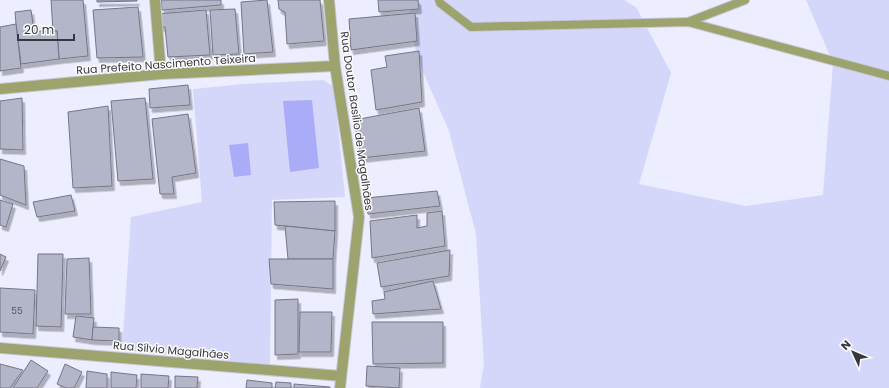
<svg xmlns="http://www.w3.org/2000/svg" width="889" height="388" font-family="Poppins,sans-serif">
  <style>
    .green { fill: #d5d7fa }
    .water { fill: #aaacf7 }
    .building { fill: #b3b5c9; stroke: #747588; filter: url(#shadow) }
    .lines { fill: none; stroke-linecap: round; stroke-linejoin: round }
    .lane-casing { stroke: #c8c9d8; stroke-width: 10 }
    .street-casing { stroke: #c8c9d8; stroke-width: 12 }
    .lane { stroke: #9ca36c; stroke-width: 8 }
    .street { stroke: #9ca36c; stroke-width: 10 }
    .labels { text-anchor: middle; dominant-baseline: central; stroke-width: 3; stroke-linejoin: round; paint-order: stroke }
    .number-label { font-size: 9px; fill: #565662 }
    .street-label { font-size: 11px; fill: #373740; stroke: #fcfcfc }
  </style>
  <defs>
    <filter id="shadow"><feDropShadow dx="2.5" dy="4.5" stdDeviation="0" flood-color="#0004"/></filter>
  </defs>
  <rect width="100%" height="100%" fill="#ecedfe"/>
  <!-- green -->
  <g class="green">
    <path d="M 407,0 L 624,0 L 636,7 L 671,73 L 639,184 L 746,206 L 823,195 L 833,63 L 806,0 L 889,0 L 889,388 L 480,388 L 484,364 L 476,234 L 449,131 L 417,58 Z"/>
    <path d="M 323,80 L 334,87 L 345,197 L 272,200 L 270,365 L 122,350 L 131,217 L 202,202 L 193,89 L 244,84 Z"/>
  </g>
  <!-- water -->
  <g class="water">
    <path d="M 312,100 L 319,168 L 290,172 L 283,101 Z"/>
    <path d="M 248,143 L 251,175 L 234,177 L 229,145 Z"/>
  </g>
  <!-- building -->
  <g class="building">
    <path d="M 51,0 L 83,0 L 88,56 L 59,59 L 57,31 L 53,31 Z"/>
    <path d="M 97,0 L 137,0 L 137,1 L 97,2 Z"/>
    <path d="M 161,0 L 221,0 L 221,5 L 162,10 Z"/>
    <path d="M 267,0 L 273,52 L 244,54 L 241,2 Z"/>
    <path d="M 278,0 L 320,0 L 324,41 L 287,44 L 285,12 L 279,9 Z"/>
    <path d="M 378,0 L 418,0 L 419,9 L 379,12 Z"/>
    <path d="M 138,7 L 143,57 L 97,58 L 93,10 Z"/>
    <path d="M 235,9 L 239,54 L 213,55 L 210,10 Z"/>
    <path d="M 31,10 L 34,31 L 57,31 L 59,59 L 21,64 L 16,24 L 15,12 Z"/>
    <path d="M 206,10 L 210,55 L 168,57 L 165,27 L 159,27 L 157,14 Z"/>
    <path d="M 415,13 L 417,41 L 351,50 L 349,19 Z"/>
    <path d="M 16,24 L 21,68 L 0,71 L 0,27 Z"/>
    <path d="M 419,51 L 422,102 L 376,110 L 371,70 L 387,67 L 385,56 Z"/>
    <path d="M 188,85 L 190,105 L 150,108 L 149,89 Z"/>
    <path d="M 22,98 L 23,150 L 0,149 L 0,101 Z"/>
    <path d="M 145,98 L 153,179 L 118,181 L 111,101 Z"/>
    <path d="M 108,106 L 112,186 L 73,188 L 68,112 Z"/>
    <path d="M 419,108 L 425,151 L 361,158 L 354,120 Z"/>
    <path d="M 188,114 L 196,173 L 172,177 L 174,194 L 160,194 L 152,119 Z"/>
    <path d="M 0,159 L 24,166 L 26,205 L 0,195 Z"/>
    <path d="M 437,191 L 440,206 L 368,214 L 366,198 Z"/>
    <path d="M 71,195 L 75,211 L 37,217 L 33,202 Z"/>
    <path d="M 0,200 L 13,204 L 6,227 L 0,225 Z"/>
    <path d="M 335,201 L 335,231 L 275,225 L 274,202 Z"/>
    <path d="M 442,211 L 445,246 L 372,258 L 370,221 L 417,215 L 417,228 L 427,226 L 427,213 Z"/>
    <path d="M 285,226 L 335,231 L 333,259 L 288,259 Z"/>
    <path d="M 450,250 L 449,276 L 381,287 L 377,263 Z"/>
    <path d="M 0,254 L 6,257 L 0,271 Z"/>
    <path d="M 38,254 L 63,254 L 61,327 L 36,326 Z"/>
    <path d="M 89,258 L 91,314 L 65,314 L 67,259 Z"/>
    <path d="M 269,259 L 333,259 L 333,289 L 271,284 Z"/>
    <path d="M 433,281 L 441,309 L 373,314 L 372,301 L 385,299 L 384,292 Z"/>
    <path d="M 0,288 L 35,290 L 33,334 L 0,332 Z"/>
    <path d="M 298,299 L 298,354 L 275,355 L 275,300 Z"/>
    <path d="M 300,312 L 332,312 L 331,352 L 299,352 Z"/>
    <path d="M 76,316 L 94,318 L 92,340 L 73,337 Z"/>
    <path d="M 372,322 L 443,322 L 443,363 L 373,364 Z"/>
    <path d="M 93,327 L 119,328 L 119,341 L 92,340 Z"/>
    <path d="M 31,360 L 48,371 L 37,388 L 13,388 Z"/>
    <path d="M 0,364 L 23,370 L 10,388 L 0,388 Z"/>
    <path d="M 65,364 L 82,372 L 74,388 L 66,388 L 57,384 Z"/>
    <path d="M 367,366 L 400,368 L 399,388 L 366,386 Z"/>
    <path d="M 87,371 L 107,374 L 107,388 L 86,388 Z"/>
    <path d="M 111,372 L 137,375 L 136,388 L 111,388 Z"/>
    <path d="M 141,374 L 169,376 L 168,388 L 141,388 Z"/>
    <path d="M 175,376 L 198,377 L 197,388 L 175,388 Z"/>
    <path d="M 247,380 L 272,383 L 272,388 L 246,388 Z"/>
    <path d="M 276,382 L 291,383 L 291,388 L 275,388 Z"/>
    <path d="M 294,384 L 330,387 L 330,388 L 294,388 Z"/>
  </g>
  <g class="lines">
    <defs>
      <g id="lane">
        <path d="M 439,0 L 440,3 L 471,27 L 688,22 L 889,76"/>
        <path d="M 688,22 L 745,0"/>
      </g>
      <g id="street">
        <path d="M 155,0 L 161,74"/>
        <path d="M 329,0 L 335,66 L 359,217 L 340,388"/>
        <path d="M 0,89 L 161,74 L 335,66"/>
        <path d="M 0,348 L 341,376"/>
      </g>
    </defs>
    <!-- lane casing -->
    <use href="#lane" class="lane-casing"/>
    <!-- street casing -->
    <use href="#street" class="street-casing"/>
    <!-- lane -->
    <use href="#lane" class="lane"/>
    <!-- street -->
    <use href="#street" class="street"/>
  </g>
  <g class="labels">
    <!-- number labels -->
    <g class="number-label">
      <text x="17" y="311">55</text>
    </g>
    <!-- street labels -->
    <g class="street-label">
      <text transform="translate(166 64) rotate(-4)">Rua Prefeito Nascimento Teixeira</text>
      <text transform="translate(357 121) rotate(82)">Rua Doutor Basílio de Magalhães</text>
      <text transform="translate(171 350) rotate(5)">Rua Sílvio Magalhães</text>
    </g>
  </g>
  <!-- north arrow -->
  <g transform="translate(853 352) rotate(314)" stroke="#fcfcfc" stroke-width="3" paint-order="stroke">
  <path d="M0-3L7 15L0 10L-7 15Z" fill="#373740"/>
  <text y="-6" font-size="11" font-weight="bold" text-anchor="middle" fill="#373740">N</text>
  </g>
  <!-- scale -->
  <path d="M18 34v6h56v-6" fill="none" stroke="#373740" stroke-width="2"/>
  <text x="24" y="34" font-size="12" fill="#373740" stroke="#fcfcfc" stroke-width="3" paint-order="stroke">20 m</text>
</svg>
